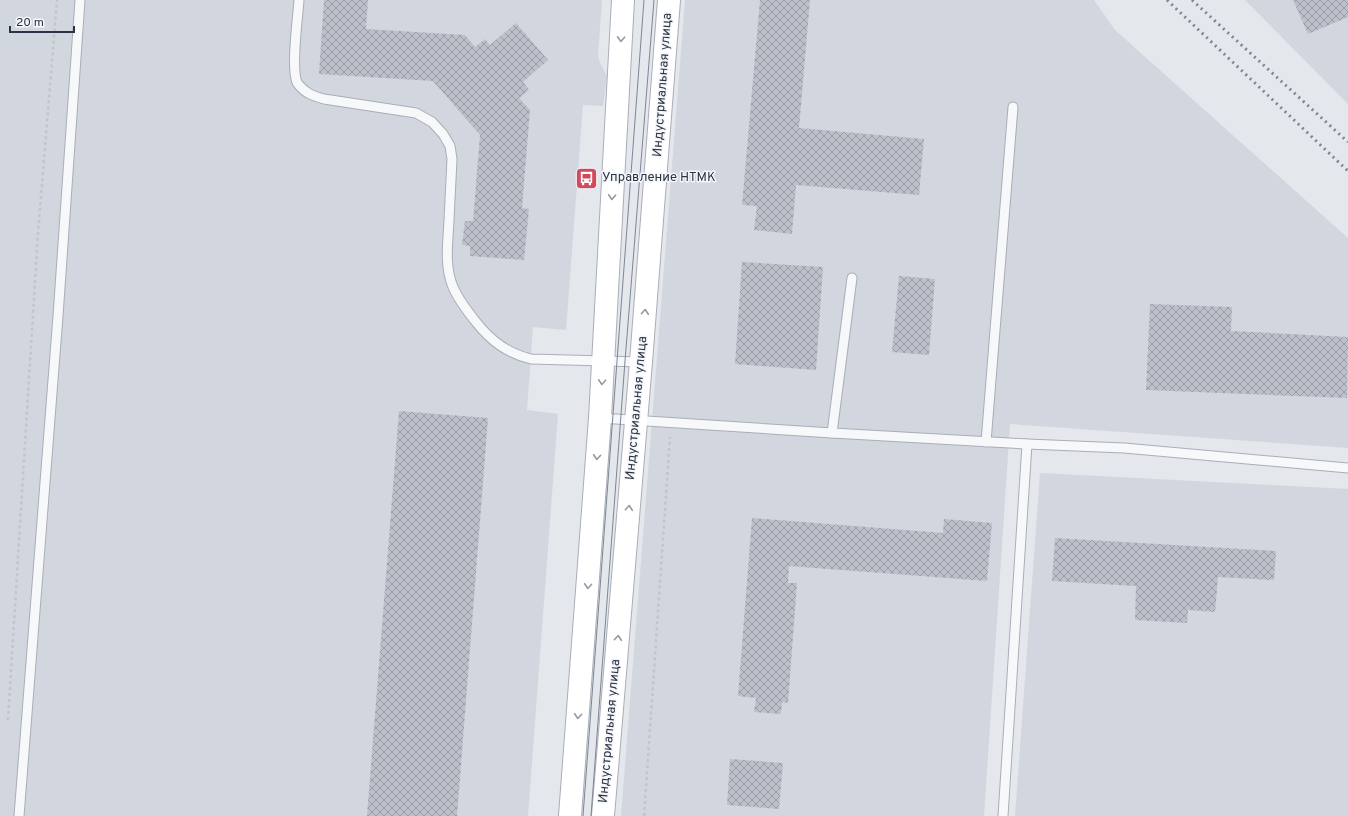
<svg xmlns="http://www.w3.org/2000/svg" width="1348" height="816" font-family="Overpass,sans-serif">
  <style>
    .built { fill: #d2d6de }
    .building { fill: url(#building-cross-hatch) }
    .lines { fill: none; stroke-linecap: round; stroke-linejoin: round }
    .service-casing { stroke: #a9aeb7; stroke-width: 11 }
    .secondary-casing { stroke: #a9aeb7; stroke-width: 24 }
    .path { stroke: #c2c5cb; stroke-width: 2.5; stroke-dasharray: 3 3; stroke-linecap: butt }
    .service { stroke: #f7f8fa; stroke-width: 9 }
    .secondary { stroke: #fff; stroke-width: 22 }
    .tram { stroke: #7d8696; stroke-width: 1 }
    .rail { stroke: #7d8696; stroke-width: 3; stroke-dasharray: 2 4; stroke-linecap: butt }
    .oneway { stroke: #959aa2 }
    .labels { text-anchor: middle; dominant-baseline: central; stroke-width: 3; stroke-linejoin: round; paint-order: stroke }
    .street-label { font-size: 13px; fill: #2b3445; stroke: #f4f6f9 }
    .poi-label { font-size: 13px; fill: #2b3445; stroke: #f4f6f9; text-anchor: start }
  </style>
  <defs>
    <pattern id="building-cross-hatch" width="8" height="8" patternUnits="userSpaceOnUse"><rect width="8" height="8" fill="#bbc0ca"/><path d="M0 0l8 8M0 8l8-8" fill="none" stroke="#989da6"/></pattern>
  </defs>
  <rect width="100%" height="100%" fill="#e4e7ec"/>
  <!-- built -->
  <g class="built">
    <path d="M 0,0 L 602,0 L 598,56 L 600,63 L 607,76 L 603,106 L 583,105 L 566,330 L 533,327 L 527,410 L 558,414 L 528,816 L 0,816 Z"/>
    <path d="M 685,0 L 1094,0 L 1115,30 L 1348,238 L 1348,448 L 1010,424 L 984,816 L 621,816 Z"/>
    <path d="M 1245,0 L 1348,0 L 1348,104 Z"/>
    <path d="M 1040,473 L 1348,489 L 1348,816 L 1015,816 Z"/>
  </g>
  <!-- building -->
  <g class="building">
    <path d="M 324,0 L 368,0 L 366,29 L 465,35 L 475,47 L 485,39 L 490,45 L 516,23 L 548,60 L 523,82 L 529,90 L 519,98 L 530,110 L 522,208 L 529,209 L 524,260 L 470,256 L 470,246 L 462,245 L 465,221 L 473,221 L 480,135 L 433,81 L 319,74 Z"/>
    <path d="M 760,0 L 810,0 L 799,128 L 924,139 L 919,195 L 796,185 L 792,234 L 754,230 L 757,206 L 742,205 Z"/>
    <path d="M 1293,0 L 1348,0 L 1348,17 L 1308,34 Z"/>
    <path d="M 742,262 L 823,267 L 816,370 L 735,364 Z"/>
    <path d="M 899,276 L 935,279 L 929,355 L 892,352 Z"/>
    <path d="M 1150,304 L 1232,307 L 1231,331 L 1348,337 L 1347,398 L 1146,390 Z"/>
    <path d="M 399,411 L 488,418 L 457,816 L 367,816 Z"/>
    <path d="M 752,518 L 943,533 L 944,519 L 992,523 L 987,581 L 789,566 L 788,583 L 797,583 L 788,703 L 782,702 L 781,714 L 754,712 L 756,698 L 738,696 Z"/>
    <path d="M 1055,538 L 1276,551 L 1274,580 L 1218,577 L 1215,612 L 1188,610 L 1187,623 L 1135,620 L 1136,586 L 1052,581 Z"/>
    <path d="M 730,759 L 783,763 L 779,809 L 727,805 Z"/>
  </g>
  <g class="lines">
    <defs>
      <g id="service">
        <path d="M 299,0 C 298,16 290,73 298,84 C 305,93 313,96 324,99 L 416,113 L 432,122 L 443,134 L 450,146 L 452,159 C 451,180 450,200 449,220 C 448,243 444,265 453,287 C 458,299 468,312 476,322 C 491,341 507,353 531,359 L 641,362"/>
        <path d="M 600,418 L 832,433 L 1027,444 L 1124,448 L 1348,468"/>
        <path d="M 832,433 L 852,278"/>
        <path d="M 986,442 L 1013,107"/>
        <path d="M 19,816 L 58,316 L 80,0"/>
        <path d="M 1003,816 L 1027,444"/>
      </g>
      <g id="secondary">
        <path d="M 570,816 L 600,418 L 623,0"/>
        <path d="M 603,816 L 641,362 L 669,0"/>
      </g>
    </defs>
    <!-- service casing -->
    <use href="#service" class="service-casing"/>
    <!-- secondary casing -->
    <use href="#secondary" class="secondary-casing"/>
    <!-- path -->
    <g class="path">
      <path d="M 8,720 L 38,233 L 57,0"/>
      <path d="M 644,816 L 670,437"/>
    </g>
    <!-- service -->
    <use href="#service" class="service"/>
    <!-- secondary -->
    <use href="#secondary" class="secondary"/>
    <!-- tram -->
    <g class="tram">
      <path d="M 583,816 L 644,0"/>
      <path d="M 591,816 L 625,361 L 654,0"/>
    </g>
    <!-- rail -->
    <g class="rail">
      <path d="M 1167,0 L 1348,171"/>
      <path d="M 1192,0 L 1348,142"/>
    </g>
  </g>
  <!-- one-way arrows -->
  <defs><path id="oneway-chevron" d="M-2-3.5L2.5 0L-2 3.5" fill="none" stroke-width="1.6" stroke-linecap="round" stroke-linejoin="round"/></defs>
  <g class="oneway">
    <use href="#oneway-chevron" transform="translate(621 39) rotate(93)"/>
    <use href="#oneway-chevron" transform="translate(612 197) rotate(93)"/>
    <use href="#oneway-chevron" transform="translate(645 312) rotate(-86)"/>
    <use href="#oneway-chevron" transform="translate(602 382) rotate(93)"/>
    <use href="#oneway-chevron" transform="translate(597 457) rotate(94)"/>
    <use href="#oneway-chevron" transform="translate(629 508) rotate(-85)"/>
    <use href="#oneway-chevron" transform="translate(588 586) rotate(94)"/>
    <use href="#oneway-chevron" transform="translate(618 638) rotate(-85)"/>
    <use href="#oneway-chevron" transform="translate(578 716) rotate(94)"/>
  </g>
  <!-- icons -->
  <defs>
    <symbol id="bus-square" viewBox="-11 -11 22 22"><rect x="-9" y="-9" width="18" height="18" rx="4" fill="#d1495b" stroke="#f4f6f9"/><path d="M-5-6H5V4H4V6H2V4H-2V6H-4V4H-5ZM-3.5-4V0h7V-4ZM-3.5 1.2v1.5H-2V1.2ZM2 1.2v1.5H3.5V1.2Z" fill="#fff"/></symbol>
  </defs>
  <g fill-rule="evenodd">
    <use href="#bus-square" x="574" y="166" width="25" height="25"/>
  </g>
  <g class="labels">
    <!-- street labels -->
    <g class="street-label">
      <text transform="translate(663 85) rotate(-86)">Индустриальная улица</text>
      <text transform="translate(637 408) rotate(-85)">Индустриальная улица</text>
      <text transform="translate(610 731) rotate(-85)">Индустриальная улица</text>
    </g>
    <!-- poi labels -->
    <g class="poi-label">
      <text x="602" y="178">Управление НТМК</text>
    </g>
  </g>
  <!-- scale -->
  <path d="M10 26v6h64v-6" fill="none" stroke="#2b3445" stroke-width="2"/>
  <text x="16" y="26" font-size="12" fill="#2b3445" stroke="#f4f6f9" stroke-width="3" paint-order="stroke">20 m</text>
</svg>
